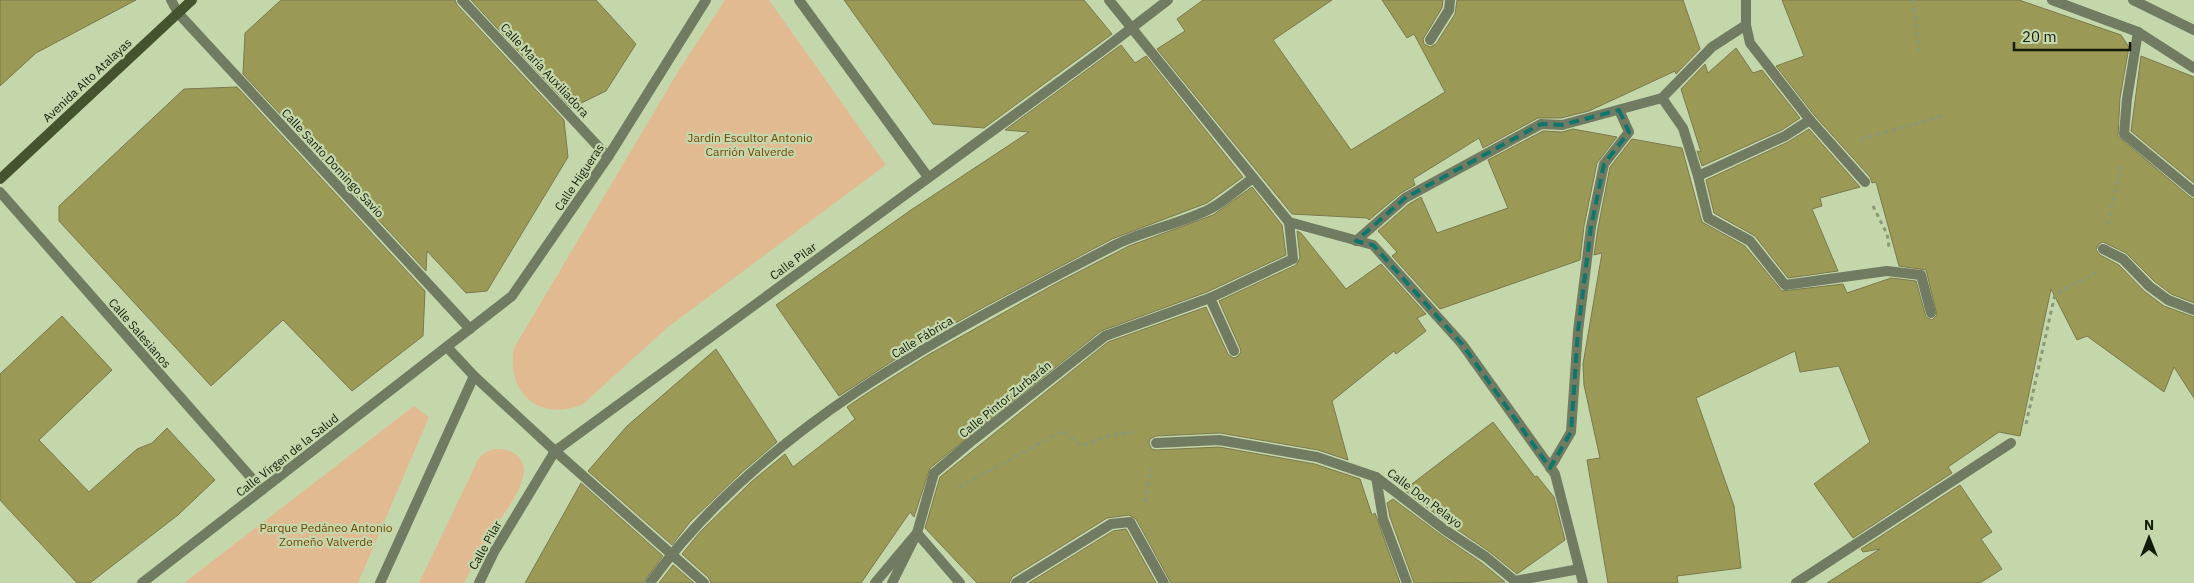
<svg xmlns="http://www.w3.org/2000/svg" width="2194" height="583" font-family="'IBM Plex Sans',sans-serif">
  <style>
    .green { fill: #e2ba91 }
    .building { fill: #9b9956; stroke: #7a794d }
    .lines { fill: none; stroke-linecap: round; stroke-linejoin: round }
    .path { stroke: #899875; stroke-width: 3; stroke-dasharray: 4 4; stroke-linecap: butt }
    .minor { stroke: #707b62; stroke-width: 10 }
    .secondary { stroke: #45542f; stroke-width: 10 }
    .marked { fill: none; stroke: #0f766e; stroke-width: 4; stroke-dasharray: 10 6; stroke-linejoin: round }
    .labels { text-anchor: middle; dominant-baseline: central; stroke-width: 4.5; stroke-linejoin: round; paint-order: stroke }
    .street-label { font-size: 12px; fill: #141a0a; stroke: #c4d7ab }
    .park-label { font-size: 12px; fill: #734503; stroke: #c4d7ab }
  </style>
  <rect width="100%" height="100%" fill="#c4d7ab"/>
  <!-- green -->
  <g class="green">
    <path d="M 725,0 L 769,0 L 886,165 L 668,327 L 582,405 C 539,421 506,394 514,348 L 679,70 Z"/>
    <path d="M 414,406 L 429,417 L 358,583 L 184,583 Z"/>
    <path d="M 494,449 C 505,449 514,450 521,460 C 534,480 500,517 490,535 C 480,550 473,567 464,583 L 419,583 L 479,458 L 484,453 Z"/>
  </g>
  <!-- building -->
  <g class="building">
    <path d="M 0,0 L 136,0 L 36,53 L 0,86 Z"/>
    <path d="M 281,0 L 455,0 L 457,5 L 564,120 L 568,157 L 487,291 L 466,293 L 427,251 L 426,271 L 243,74 L 245,33 Z"/>
    <path d="M 471,0 L 596,0 L 636,44 L 606,91 L 571,108 Z"/>
    <path d="M 844,0 L 1084,0 L 1112,34 L 984,128 L 933,124 Z"/>
    <path d="M 1203,0 L 1332,0 L 1273,40 L 1351,150 L 1445,92 L 1414,34 L 1407,38 L 1382,0 L 1443,0 L 1442,8 L 1423,39 L 1424,44 L 1430,47 L 1436,44 L 1455,14 L 1457,0 L 1683,0 L 1700,49 L 1676,74 L 1675,71 L 1589,111 L 1561,118 L 1538,118 L 1483,148 L 1479,138 L 1413,179 L 1415,185 L 1401,193 L 1369,220 L 1367,218 L 1292,214 L 1157,49 L 1185,31 L 1177,19 Z"/>
    <path d="M 1782,0 L 2019,0 L 2121,35 L 2129,47 L 2120,98 L 2118,136 L 2190,197 L 2194,199 L 2194,303 L 2171,294 L 2154,281 L 2126,253 L 2103,242 L 2099,244 L 2096,250 L 2100,255 L 2119,265 L 2144,291 L 2164,306 L 2194,317 L 2194,398 L 2174,367 L 2164,392 L 2087,336 L 2077,340 L 2051,289 L 2020,436 L 1999,432 L 1948,467 L 1952,473 L 1853,538 L 1814,484 L 1870,442 L 1839,366 L 1800,372 L 1795,351 L 1696,398 L 1734,506 L 1741,568 L 1677,576 L 1678,583 L 1608,583 L 1587,460 L 1600,458 L 1584,385 L 1583,364 L 1602,253 L 1594,255 L 1598,228 L 1610,167 L 1632,139 L 1682,148 L 1702,222 L 1745,246 L 1782,291 L 1843,284 L 1847,293 L 1891,278 L 1916,281 L 1926,317 L 1932,320 L 1937,315 L 1926,270 L 1899,266 L 1876,182 L 1872,183 L 1870,177 L 1815,116 L 1776,66 L 1804,56 Z"/>
    <path d="M 1121,45 L 1135,63 L 1146,56 L 1243,177 L 1207,203 L 1112,239 L 984,307 L 920,343 L 839,396 L 776,305 L 911,210 L 1029,132 L 1005,130 Z"/>
    <path d="M 1736,48 L 1753,73 L 1762,70 L 1800,118 L 1782,130 L 1702,166 L 1697,151 L 1701,152 L 1681,89 L 1705,64 L 1708,73 Z"/>
    <path d="M 2141,56 L 2194,77 L 2194,183 L 2131,131 Z"/>
    <path d="M 237,87 L 425,291 L 423,336 L 352,391 L 283,320 L 211,386 L 59,221 L 59,206 L 184,89 Z"/>
    <path d="M 1573,129 L 1617,137 L 1597,163 L 1584,226 L 1580,260 L 1440,309 L 1392,256 L 1397,252 L 1378,231 L 1409,204 L 1421,197 L 1437,233 L 1508,208 L 1488,160 L 1543,131 L 1562,132 Z"/>
    <path d="M 1809,129 L 1860,187 L 1820,198 L 1822,206 L 1812,209 L 1838,271 L 1788,278 L 1755,236 L 1714,213 L 1706,180 L 1788,142 Z"/>
    <path d="M 1252,187 L 1282,225 L 1286,255 L 1207,292 L 1101,331 L 930,468 L 914,517 L 910,512 L 861,583 L 711,583 L 709,578 L 682,554 L 700,532 L 751,482 L 785,454 L 793,467 L 855,419 L 847,407 L 866,394 L 928,355 L 1055,284 L 1129,246 L 1213,215 Z"/>
    <path d="M 1297,231 L 1301,233 L 1346,289 L 1381,264 L 1426,314 L 1417,318 L 1426,331 L 1396,354 L 1394,351 L 1332,401 L 1348,460 L 1318,450 L 1220,433 L 1156,436 L 1150,439 L 1149,444 L 1152,449 L 1156,450 L 1219,447 L 1315,464 L 1360,479 L 1372,515 L 1375,513 L 1400,583 L 1171,583 L 1136,519 L 1129,515 L 1107,518 L 1012,577 L 1009,583 L 977,583 L 925,528 L 940,477 L 1108,342 L 1206,307 L 1228,354 L 1233,358 L 1237,357 L 1241,352 L 1240,348 L 1219,301 L 1296,265 L 1300,258 Z"/>
    <path d="M 62,316 L 112,370 L 39,440 L 89,492 L 137,449 L 152,443 L 167,428 L 215,480 L 178,515 L 90,583 L 77,583 L 0,500 L 0,374 Z"/>
    <path d="M 716,349 L 777,442 L 742,472 L 690,522 L 672,545 L 588,471 L 627,426 Z"/>
    <path d="M 1493,422 L 1535,477 L 1537,476 L 1554,497 L 1565,540 L 1517,574 L 1490,552 L 1449,524 L 1404,490 Z"/>
    <path d="M 581,483 L 663,556 L 643,583 L 525,583 Z"/>
    <path d="M 1960,485 L 1992,532 L 1981,539 L 2002,569 L 1980,583 L 1827,583 L 1880,549 L 1863,552 L 1861,549 Z"/>
    <path d="M 1393,499 L 1441,535 L 1482,563 L 1505,582 L 1414,583 L 1390,517 L 1387,503 Z"/>
    <path d="M 1126,529 L 1156,583 L 1029,583 L 1113,531 Z"/>
    <path d="M 673,565 L 694,583 L 659,583 Z"/>
  </g>
  <g class="lines">
    <!-- path -->
    <g class="path">
      <path d="M 1913,0 L 1920,57"/>
      <path d="M 1861,139 L 1943,116"/>
      <path d="M 1873,206 L 1887,234 L 1889,247"/>
      <path d="M 2108,224 L 2121,166"/>
      <path d="M 2026,424 L 2055,294 L 2096,273"/>
      <path d="M 959,487 L 1063,431 L 1082,446 L 1108,436 L 1133,432"/>
      <path d="M 1145,502 L 1151,468"/>
    </g>
    <!-- minor -->
    <g class="minor">
      <path d="M 171,0 L 178,13 L 470,329"/>
      <path d="M 462,0 L 608,157"/>
      <path d="M 799,0 L 928,177"/>
      <path d="M 1109,0 L 1289,222 L 1373,245 L 1462,344 L 1555,474 L 1583,583"/>
      <path d="M 1746,0 L 1746,25 L 1750,43 L 1810,120 L 1865,182"/>
      <path d="M 2052,0 L 2138,32 L 2194,68"/>
      <path d="M 2133,0 L 2194,30"/>
      <path d="M 2138,32 L 2127,99 L 2124,134 L 2194,192"/>
      <path d="M 1430,40 L 1449,10 L 1450,0"/>
      <path d="M 1662,98 L 1683,128 L 1698,176 L 1708,218 L 1750,241 L 1785,285 L 1887,271 L 1921,275 L 1931,313"/>
      <path d="M 1698,176 L 1785,136 L 1810,120"/>
      <path d="M 0,192 L 262,490"/>
      <path d="M 1356,241 L 1405,198 L 1541,124 L 1562,125 L 1662,98 L 1712,47 L 1746,25"/>
      <path d="M 2103,249 L 2123,259 L 2149,286 L 2168,300 L 2194,310"/>
      <path d="M 447,347 L 474,376 L 555,451 L 704,583"/>
      <path d="M 1234,351 L 1210,298 L 1293,259 L 1289,222"/>
      <path d="M 1156,443 L 1219,440 L 1317,457 L 1376,477 L 1445,530 L 1486,557 L 1515,581 L 1579,569"/>
      <path d="M 1550,468 L 1571,432 L 1578,331 L 1591,227 L 1604,164 L 1629,132 L 1619,110"/>
      <path d="M 1376,477 L 1383,519 L 1407,583"/>
      <path d="M 142,583 L 512,296 L 608,157 L 706,0"/>
      <path d="M 380,583 L 474,376"/>
      <path d="M 479,583 L 494,552 L 555,451 L 1099,53 L 1168,0"/>
      <path d="M 650,583 C 762,427 948,332 1115,245 C 1145,230 1180,224 1210,209 C 1225,201 1239,188 1253,178"/>
      <path d="M 875,583 L 917,533 L 934,473 L 973,440 L 1105,336 L 1210,298"/>
      <path d="M 892,583 L 917,533 L 960,583"/>
      <path d="M 1016,583 L 1111,524 L 1130,522 L 1164,583"/>
      <path d="M 1796,583 L 2011,443"/>
    </g>
    <!-- secondary -->
    <path class="secondary" d="M 0,179 L 192,0"/>
  </g>
  <!-- marked area -->
  <path class="marked" d="M 1619,110 L 1629,132 L 1604,164 L 1591,227 L 1578,331 L 1571,432 L 1550,468 L 1462,344 L 1373,245 L 1356,241 L 1405,198 L 1541,124 L 1562,125 Z"/>
  <g class="labels">
    <!-- street labels -->
    <g class="street-label">
      <text transform="translate(545 70) rotate(47)">Calle María Auxiliadora</text>
      <text transform="translate(87 80) rotate(-43)">Avenida Alto Atalayas</text>
      <text transform="translate(333 163) rotate(47)">Calle Santo Domingo Savio</text>
      <text transform="translate(579 177) rotate(-56)">Calle Higueras</text>
      <text transform="translate(793 261) rotate(-36)">Calle Pilar</text>
      <text transform="translate(140 333) rotate(49)">Calle Salesianos</text>
      <text transform="translate(922 337) rotate(-31)">Calle Fábrica</text>
      <text transform="translate(1005 399) rotate(-39)">Calle Pintor Zurbarán</text>
      <text transform="translate(287 455) rotate(-38)">Calle Virgen de la Salud</text>
      <text transform="translate(1425 498) rotate(37)">Calle Don Pelayo</text>
      <text transform="translate(485 545) rotate(-61)">Calle Pilar</text>
    </g>
    <!-- park labels -->
    <g class="park-label">
      <text x="750" y="137">Jardín Escultor Antonio<tspan x="750" dy="14">Carrión Valverde</tspan></text>
      <text x="326" y="527">Parque Pedáneo Antonio<tspan x="326" dy="14">Zomeño Valverde</tspan></text>
    </g>
  </g>
  <!-- north arrow -->
  <g transform="translate(2149 538)" stroke="#c4d7ab" stroke-width="4" paint-order="stroke">
  <path d="M0-4L9 19L0 12L-9 19Z" fill="#141a0a"/>
  <text y="-8" font-size="14" font-weight="bold" text-anchor="middle" fill="#141a0a">N</text>
  </g>
  <!-- scale -->
  <path d="M2014 42v8h116v-8" fill="none" stroke="#141a0a" stroke-width="2.5"/>
  <text x="2022" y="42" font-size="15" fill="#141a0a" stroke="#c4d7ab" stroke-width="4" paint-order="stroke">20 m</text>
</svg>
